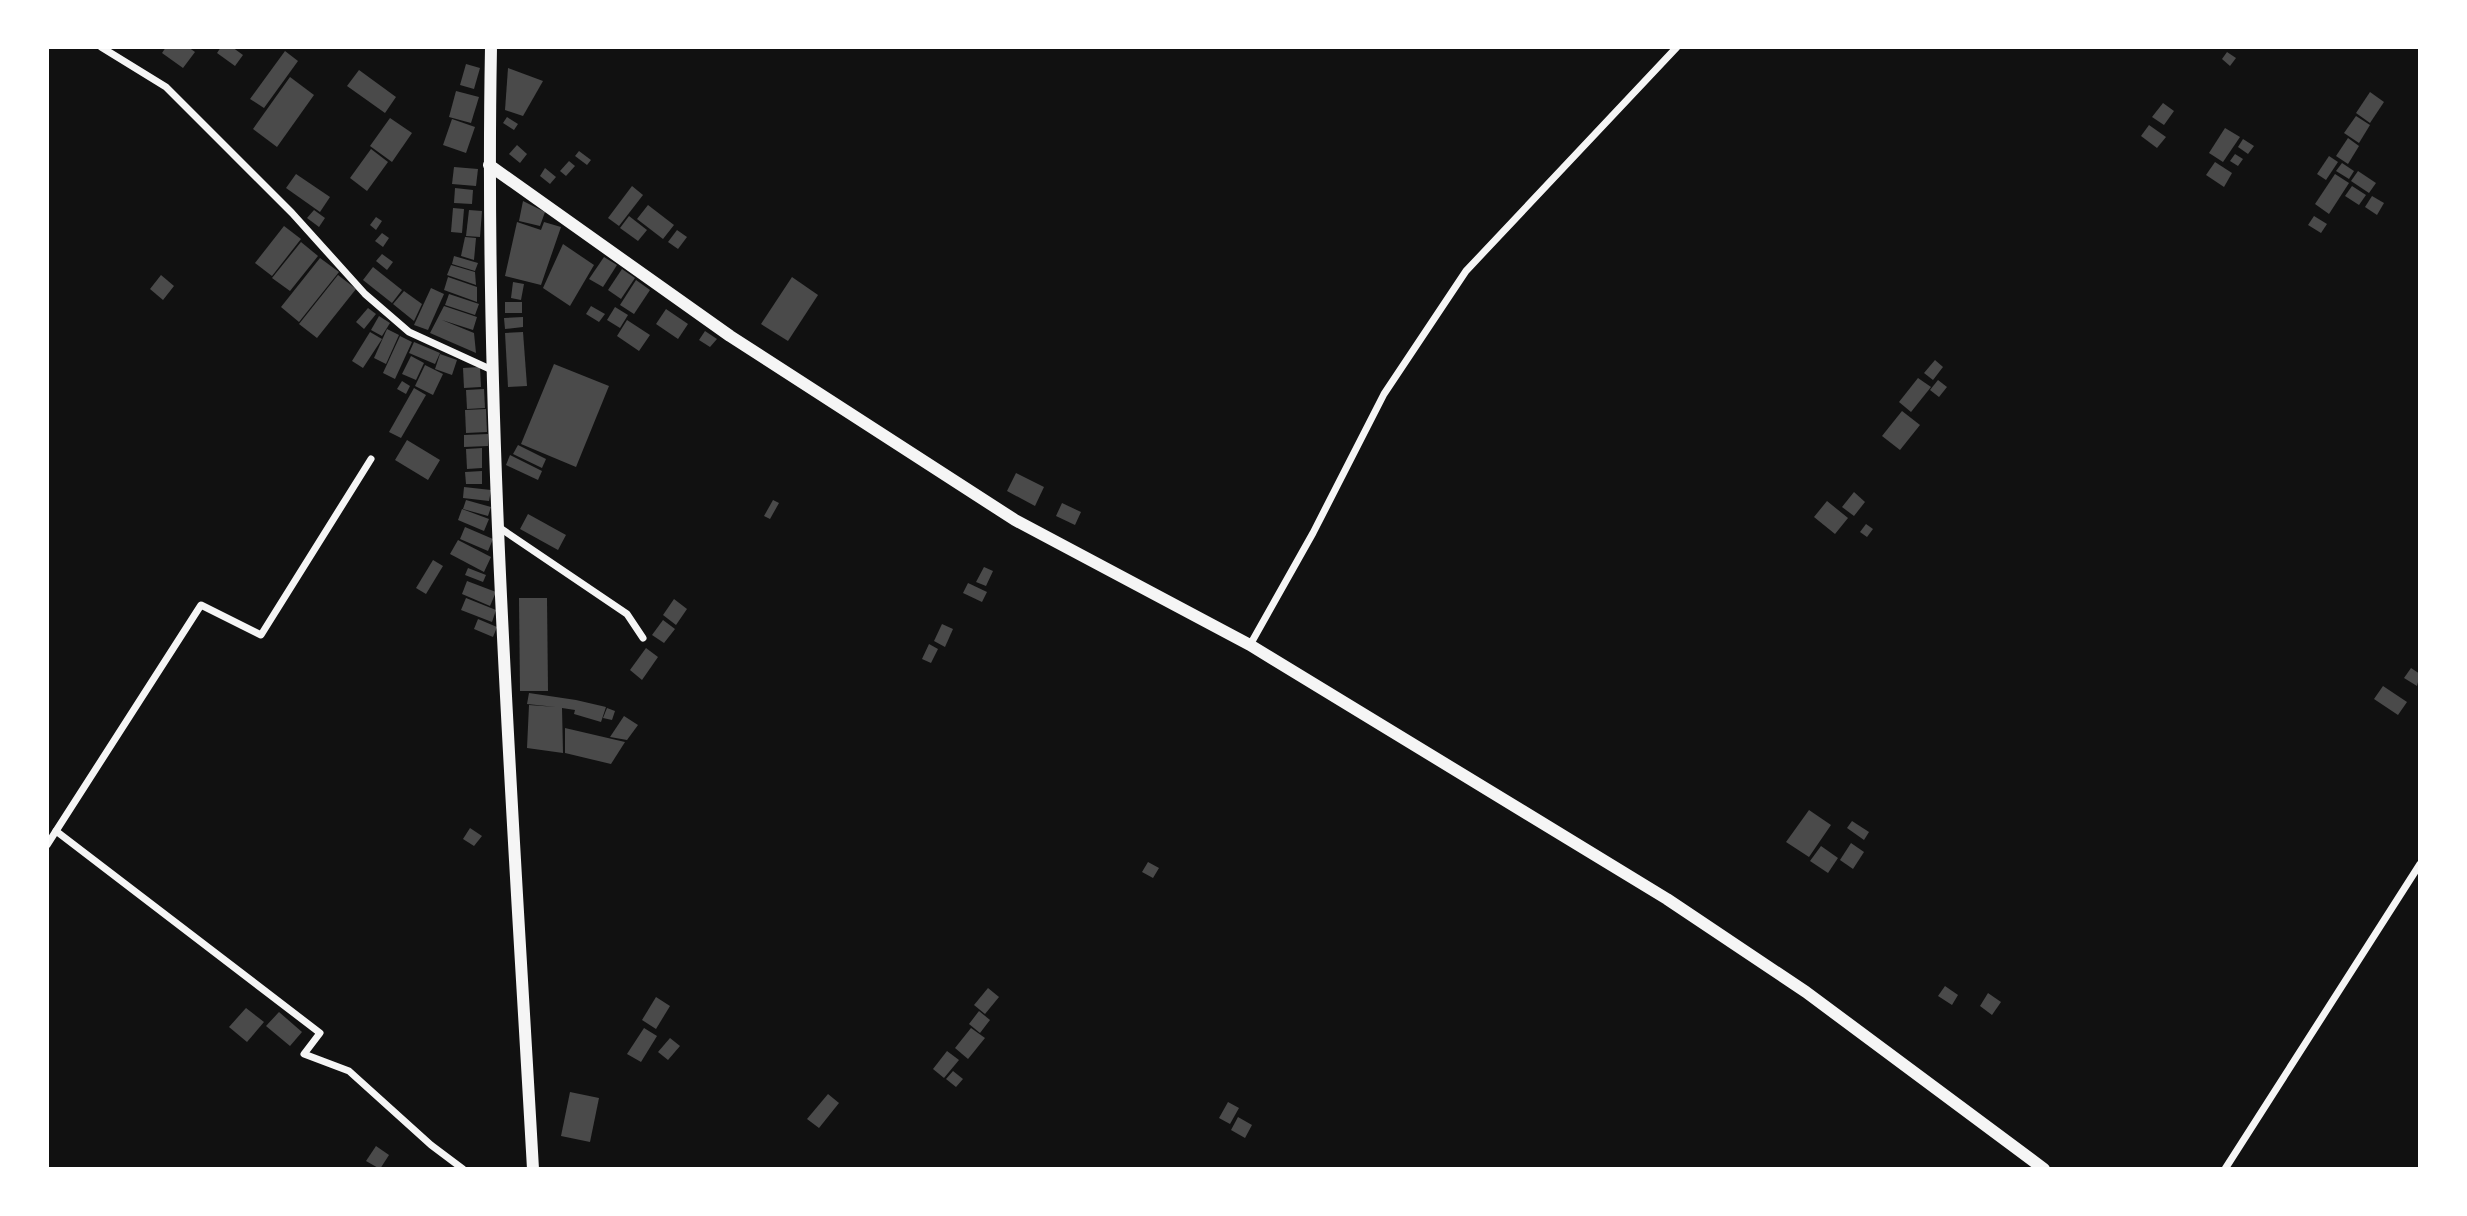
<svg xmlns="http://www.w3.org/2000/svg" width="2467" height="1216" font-family="Overpass,sans-serif">
  <style>
    .building { fill: #4a4a4a }
    .lines { fill: none; stroke-linecap: round; stroke-linejoin: round }
    .minor { stroke: #f5f5f5; stroke-width: 7 }
    .tertiary { stroke: #f5f5f5; stroke-width: 12 }
  </style>
  <rect width="100%" height="100%" fill="#111"/>
  <!-- building -->
  <g class="building">
    <path d="M 166,47 L 188,47 L 195,52 L 183,68 L 162,53 Z"/>
    <path d="M 221,47 L 232,47 L 243,55 L 235,66 L 217,53 Z"/>
    <path d="M 285,51 L 298,61 L 264,108 L 250,99 Z"/>
    <path d="M 2227,52 L 2236,58 L 2230,66 L 2222,59 Z"/>
    <path d="M 466,64 L 480,68 L 474,89 L 460,85 Z"/>
    <path d="M 508,68 L 543,81 L 523,116 L 505,110 Z"/>
    <path d="M 359,70 L 396,97 L 385,113 L 347,86 Z"/>
    <path d="M 290,77 L 314,95 L 277,147 L 253,129 Z"/>
    <path d="M 456,91 L 479,97 L 471,123 L 449,117 Z"/>
    <path d="M 2370,92 L 2384,102 L 2370,123 L 2356,113 Z"/>
    <path d="M 2163,103 L 2174,111 L 2164,125 L 2152,117 Z"/>
    <path d="M 2356,116 L 2370,125 L 2359,143 L 2344,133 Z"/>
    <path d="M 507,117 L 518,124 L 514,130 L 503,123 Z"/>
    <path d="M 390,118 L 412,133 L 392,162 L 370,146 Z"/>
    <path d="M 452,119 L 475,127 L 466,153 L 443,145 Z"/>
    <path d="M 2149,125 L 2166,137 L 2157,148 L 2141,136 Z"/>
    <path d="M 2225,128 L 2240,137 L 2223,162 L 2209,153 Z"/>
    <path d="M 2348,138 L 2359,146 L 2348,164 L 2336,156 Z"/>
    <path d="M 2243,139 L 2254,146 L 2248,154 L 2238,147 Z"/>
    <path d="M 517,145 L 527,154 L 520,163 L 509,154 Z"/>
    <path d="M 371,149 L 388,162 L 367,191 L 350,178 Z"/>
    <path d="M 579,151 L 591,160 L 587,165 L 575,156 Z"/>
    <path d="M 2235,154 L 2243,159 L 2238,166 L 2230,161 Z"/>
    <path d="M 2329,156 L 2338,162 L 2326,180 L 2317,174 Z"/>
    <path d="M 569,161 L 575,166 L 566,176 L 560,171 Z"/>
    <path d="M 2215,162 L 2232,173 L 2224,187 L 2206,175 Z"/>
    <path d="M 2342,163 L 2354,171 L 2349,179 L 2336,171 Z"/>
    <path d="M 454,167 L 478,169 L 476,186 L 452,184 Z"/>
    <path d="M 545,168 L 556,177 L 550,184 L 540,176 Z"/>
    <path d="M 2358,171 L 2376,183 L 2369,193 L 2351,181 Z"/>
    <path d="M 296,174 L 330,197 L 320,212 L 286,188 Z"/>
    <path d="M 2335,174 L 2349,183 L 2329,214 L 2315,204 Z"/>
    <path d="M 632,186 L 643,195 L 619,226 L 608,218 Z"/>
    <path d="M 2352,186 L 2366,195 L 2359,205 L 2345,196 Z"/>
    <path d="M 455,188 L 473,190 L 472,204 L 454,203 Z"/>
    <path d="M 2372,196 L 2384,203 L 2377,215 L 2365,207 Z"/>
    <path d="M 523,201 L 545,212 L 540,226 L 519,221 Z"/>
    <path d="M 648,205 L 674,225 L 663,239 L 637,219 Z"/>
    <path d="M 453,208 L 464,209 L 462,233 L 451,232 Z"/>
    <path d="M 314,210 L 325,218 L 319,227 L 307,218 Z"/>
    <path d="M 469,210 L 482,211 L 480,237 L 466,236 Z"/>
    <path d="M 629,216 L 647,230 L 638,241 L 620,228 Z"/>
    <path d="M 2314,216 L 2327,224 L 2321,233 L 2308,225 Z"/>
    <path d="M 376,217 L 382,221 L 376,230 L 370,225 Z"/>
    <path d="M 517,222 L 541,230 L 544,222 L 561,227 L 541,285 L 505,276 Z"/>
    <path d="M 284,226 L 301,239 L 272,276 L 255,263 Z"/>
    <path d="M 677,230 L 687,237 L 678,249 L 668,242 Z"/>
    <path d="M 382,233 L 389,238 L 383,247 L 375,241 Z"/>
    <path d="M 465,237 L 476,238 L 474,260 L 461,256 Z"/>
    <path d="M 301,242 L 318,256 L 290,291 L 272,278 Z"/>
    <path d="M 563,244 L 594,265 L 570,306 L 543,288 Z"/>
    <path d="M 382,254 L 393,262 L 387,270 L 376,261 Z"/>
    <path d="M 454,256 L 478,263 L 475,271 L 452,264 Z"/>
    <path d="M 604,257 L 617,265 L 603,287 L 589,279 Z"/>
    <path d="M 320,258 L 339,272 L 299,322 L 281,307 Z"/>
    <path d="M 451,265 L 475,272 L 476,285 L 447,275 Z"/>
    <path d="M 373,267 L 402,290 L 392,303 L 363,280 Z"/>
    <path d="M 622,269 L 635,278 L 621,299 L 608,290 Z"/>
    <path d="M 161,275 L 174,286 L 163,300 L 150,289 Z"/>
    <path d="M 338,275 L 356,289 L 317,338 L 299,324 Z"/>
    <path d="M 448,277 L 477,287 L 477,302 L 444,290 Z"/>
    <path d="M 792,277 L 818,295 L 788,341 L 761,324 Z"/>
    <path d="M 636,280 L 650,290 L 634,314 L 620,305 Z"/>
    <path d="M 513,282 L 524,284 L 521,300 L 511,298 Z"/>
    <path d="M 431,288 L 444,294 L 428,330 L 414,325 Z"/>
    <path d="M 404,291 L 422,304 L 414,321 L 393,304 Z"/>
    <path d="M 449,294 L 479,304 L 475,315 L 445,305 Z"/>
    <rect x="505" y="302" width="17" height="11"/>
    <path d="M 444,306 L 477,317 L 473,330 L 442,320 L 474,333 L 476,353 L 430,333 Z"/>
    <path d="M 591,306 L 605,314 L 599,322 L 586,314 Z"/>
    <path d="M 615,307 L 628,315 L 620,328 L 607,320 Z"/>
    <path d="M 368,308 L 376,314 L 364,329 L 356,322 Z"/>
    <path d="M 666,309 L 688,324 L 678,339 L 656,324 Z"/>
    <path d="M 379,316 L 390,323 L 382,336 L 371,330 Z"/>
    <path d="M 523,317 L 523,327 L 505,329 L 504,318 Z"/>
    <path d="M 627,320 L 650,335 L 639,351 L 617,336 Z"/>
    <path d="M 387,329 L 399,335 L 386,364 L 374,358 Z"/>
    <path d="M 705,331 L 717,339 L 710,347 L 699,340 Z"/>
    <path d="M 370,332 L 382,339 L 363,368 L 352,361 Z"/>
    <path d="M 523,332 L 527,386 L 508,387 L 505,333 Z"/>
    <path d="M 400,336 L 412,342 L 395,379 L 383,373 Z"/>
    <path d="M 414,342 L 440,353 L 435,364 L 409,353 Z"/>
    <path d="M 440,354 L 457,360 L 452,375 L 435,369 Z"/>
    <path d="M 411,356 L 424,363 L 416,380 L 402,374 Z"/>
    <path d="M 1935,360 L 1943,367 L 1933,380 L 1924,373 Z"/>
    <path d="M 554,364 L 609,386 L 576,467 L 521,444 Z"/>
    <path d="M 425,365 L 443,374 L 433,395 L 415,386 Z"/>
    <path d="M 480,367 L 481,387 L 464,388 L 463,368 Z"/>
    <path d="M 1918,378 L 1931,387 L 1911,412 L 1899,402 Z"/>
    <path d="M 1938,380 L 1947,387 L 1939,397 L 1930,390 Z"/>
    <path d="M 402,381 L 410,386 L 406,394 L 397,389 Z"/>
    <path d="M 414,388 L 426,395 L 401,438 L 389,432 Z"/>
    <path d="M 484,389 L 485,408 L 467,409 L 466,390 Z"/>
    <path d="M 486,409 L 487,432 L 466,433 L 465,410 Z"/>
    <path d="M 1902,411 L 1920,425 L 1900,450 L 1882,436 Z"/>
    <path d="M 488,434 L 488,446 L 464,447 L 464,435 Z"/>
    <path d="M 407,440 L 440,460 L 428,480 L 395,460 Z"/>
    <path d="M 518,445 L 546,459 L 542,468 L 513,454 Z"/>
    <path d="M 482,448 L 482,468 L 467,469 L 466,449 Z"/>
    <path d="M 510,455 L 542,471 L 538,480 L 506,465 Z"/>
    <path d="M 482,471 L 482,484 L 466,484 L 465,472 Z"/>
    <path d="M 1016,473 L 1044,487 L 1035,506 L 1007,491 Z"/>
    <path d="M 464,487 L 491,490 L 489,501 L 463,498 Z"/>
    <path d="M 1854,492 L 1865,502 L 1854,516 L 1842,507 Z"/>
    <path d="M 466,500 L 491,507 L 488,516 L 463,509 Z"/>
    <path d="M 773,500 L 779,503 L 770,519 L 764,516 Z"/>
    <path d="M 1827,501 L 1848,518 L 1835,534 L 1814,517 Z"/>
    <path d="M 1062,503 L 1081,512 L 1075,525 L 1056,516 Z"/>
    <path d="M 462,509 L 489,519 L 484,531 L 458,520 Z"/>
    <path d="M 528,514 L 566,535 L 558,550 L 520,529 Z"/>
    <path d="M 1866,524 L 1873,529 L 1867,537 L 1860,532 Z"/>
    <path d="M 465,527 L 493,539 L 488,551 L 460,539 Z"/>
    <path d="M 458,540 L 491,557 L 484,572 L 450,554 Z"/>
    <path d="M 433,560 L 443,566 L 426,594 L 416,588 Z"/>
    <path d="M 984,567 L 993,571 L 986,586 L 976,582 Z"/>
    <path d="M 468,568 L 486,575 L 483,582 L 465,575 Z"/>
    <path d="M 467,581 L 496,592 L 490,606 L 462,594 Z"/>
    <path d="M 968,583 L 987,592 L 982,602 L 963,593 Z"/>
    <path d="M 466,598 L 496,610 L 492,622 L 461,610 Z"/>
    <path d="M 519,598 L 547,598 L 548,691 L 520,691 Z"/>
    <path d="M 674,599 L 687,609 L 676,625 L 663,615 Z"/>
    <path d="M 478,619 L 497,627 L 493,637 L 474,629 Z"/>
    <path d="M 663,620 L 675,629 L 664,643 L 652,635 Z"/>
    <path d="M 942,624 L 953,629 L 945,647 L 934,641 Z"/>
    <path d="M 929,644 L 938,649 L 931,663 L 922,659 Z"/>
    <path d="M 646,648 L 658,657 L 642,680 L 630,670 Z"/>
    <path d="M 2411,668 L 2420,674 L 2417,686 L 2404,678 Z"/>
    <path d="M 2383,686 L 2407,702 L 2398,715 L 2374,699 Z"/>
    <path d="M 529,693 L 576,700 L 606,707 L 601,722 L 574,714 L 575,710 L 562,708 L 563,753 L 527,748 L 529,705 L 556,707 L 527,704 Z"/>
    <path d="M 607,708 L 615,711 L 612,720 L 603,718 Z"/>
    <path d="M 624,716 L 638,725 L 627,740 L 610,737 Z"/>
    <path d="M 565,728 L 625,742 L 611,764 L 565,753 Z"/>
    <path d="M 1809,810 L 1831,825 L 1809,857 L 1786,842 Z"/>
    <path d="M 1852,821 L 1869,832 L 1864,840 L 1847,828 Z"/>
    <path d="M 470,828 L 482,836 L 474,846 L 463,839 Z"/>
    <path d="M 1851,843 L 1864,852 L 1853,869 L 1840,860 Z"/>
    <path d="M 1821,846 L 1838,858 L 1828,873 L 1810,861 Z"/>
    <path d="M 1148,862 L 1159,868 L 1153,878 L 1142,872 Z"/>
    <path d="M 1945,986 L 1958,995 L 1952,1005 L 1938,996 Z"/>
    <path d="M 988,988 L 999,997 L 985,1014 L 974,1005 Z"/>
    <path d="M 1988,993 L 2001,1002 L 1992,1015 L 1980,1006 Z"/>
    <path d="M 656,997 L 670,1006 L 656,1029 L 642,1020 Z"/>
    <path d="M 246,1008 L 264,1022 L 247,1042 L 229,1027 Z"/>
    <path d="M 979,1011 L 990,1020 L 980,1033 L 969,1024 Z"/>
    <path d="M 279,1012 L 302,1032 L 290,1046 L 266,1026 Z"/>
    <path d="M 644,1028 L 657,1036 L 641,1062 L 627,1054 Z"/>
    <path d="M 971,1028 L 985,1038 L 968,1059 L 955,1048 Z"/>
    <path d="M 670,1038 L 680,1046 L 668,1060 L 658,1052 Z"/>
    <path d="M 947,1051 L 959,1060 L 944,1078 L 933,1069 Z"/>
    <path d="M 953,1071 L 963,1079 L 956,1087 L 946,1079 Z"/>
    <path d="M 570,1092 L 599,1098 L 590,1142 L 561,1136 Z"/>
    <path d="M 828,1094 L 839,1103 L 819,1128 L 807,1119 Z"/>
    <path d="M 1228,1102 L 1239,1108 L 1230,1124 L 1219,1118 Z"/>
    <path d="M 1238,1117 L 1252,1125 L 1245,1138 L 1231,1130 Z"/>
    <path d="M 376,1146 L 389,1155 L 380,1169 L 366,1161 Z"/>
  </g>
  <g class="lines">
    <!-- minor -->
    <g class="minor">
      <path d="M 101,47 L 166,87 L 292,213 L 365,294 L 409,332 L 492,370"/>
      <path d="M 497,526 L 627,614 L 643,638"/>
      <path d="M 1250,645 L 1313,533 L 1384,394 L 1466,271 L 1677,47"/>
      <path d="M 56,831 L 320,1033 L 304,1054 L 349,1071 L 431,1145 L 463,1169"/>
      <path d="M 47,845 L 201,605 L 261,635 L 371,459"/>
      <path d="M 2225,1169 L 2420,864"/>
    </g>
    <!-- tertiary -->
    <g class="tertiary">
      <path d="M 491,47 C 484,422 512,795 533,1169"/>
      <path d="M 489,165 L 730,336 L 1015,520 L 1250,645 L 1667,899 L 1806,992 L 2044,1169"/>
    </g>
  </g>
  <!-- border -->
  <rect width="2467" height="1216" fill="none" stroke="#ffffff" stroke-width="98"/>
</svg>
